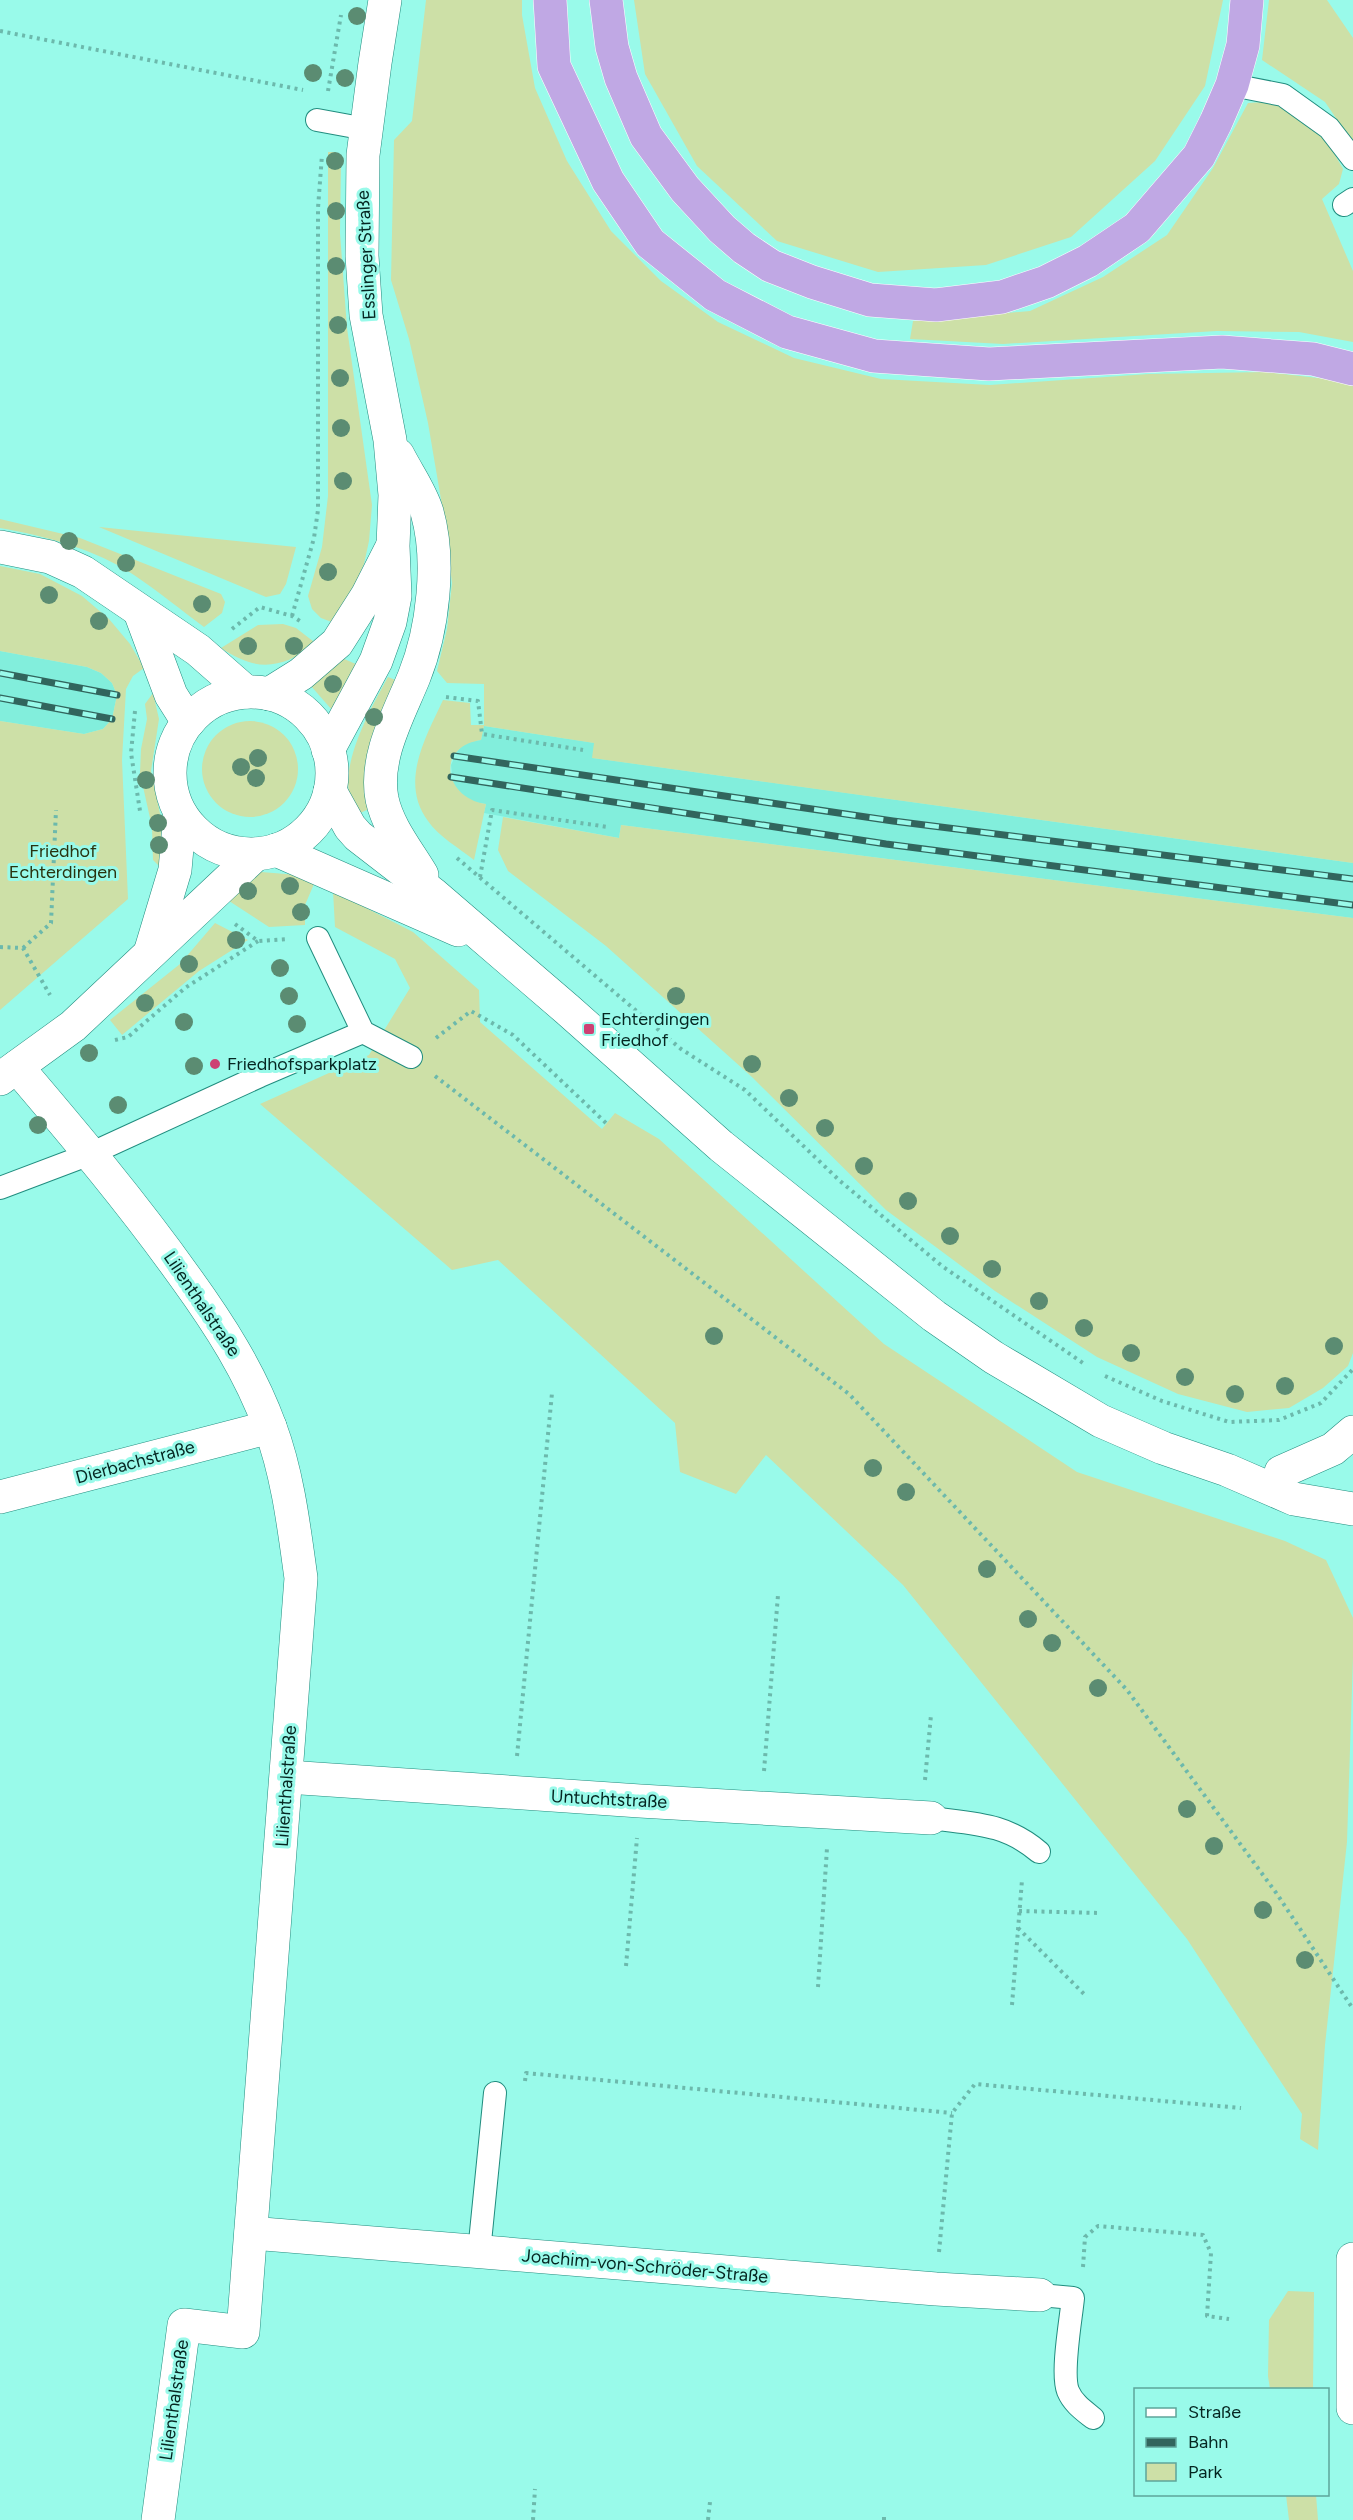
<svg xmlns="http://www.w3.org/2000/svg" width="1353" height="2520" font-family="Figtree,sans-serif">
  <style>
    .built { fill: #82eedc }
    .green { fill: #cde0a7 }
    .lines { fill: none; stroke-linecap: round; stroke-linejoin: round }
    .service-casing { stroke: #218d7f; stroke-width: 24 }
    .minor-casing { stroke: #218d7f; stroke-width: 34 }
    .secondary-casing { stroke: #218d7f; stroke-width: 34 }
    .trunk-casing { stroke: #fff; stroke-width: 34 }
    .path { stroke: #6cb9ac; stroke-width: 4; stroke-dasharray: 3 4.5; stroke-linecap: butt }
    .service { stroke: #fff; stroke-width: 22 }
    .minor { stroke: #fff; stroke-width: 33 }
    .secondary { stroke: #fff; stroke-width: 33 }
    .trunk { stroke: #c0a8e4; stroke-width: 33 }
    .rail-casing { stroke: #31655d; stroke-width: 7 }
    .rail { stroke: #99faea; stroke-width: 4.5; stroke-dasharray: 14; stroke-linecap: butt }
    .tree { fill: #5b8c72 }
    .poi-dot { fill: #cd4173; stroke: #99faea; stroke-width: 2 }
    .labels { text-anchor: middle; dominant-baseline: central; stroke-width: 6; stroke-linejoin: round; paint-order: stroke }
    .street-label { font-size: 18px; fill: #052621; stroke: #99faea }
    .park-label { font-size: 18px; fill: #29320f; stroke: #99faea }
    .poi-label { font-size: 18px; fill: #052621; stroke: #99faea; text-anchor: start }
  </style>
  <rect width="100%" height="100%" fill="#99faea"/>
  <!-- built -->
  <g class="built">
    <path d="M 0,651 L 87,667 L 101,673 L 112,683 L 117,695 L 112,719 L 103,729 L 84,734 L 0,721 Z"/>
    <path d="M 484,726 L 595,743 L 593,758 L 1353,863 L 1353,918 L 621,825 L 619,838 L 484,813 L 486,804 L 473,802 L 462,795 L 453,784 L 451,765 L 458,750 L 467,742 L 481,740 Z"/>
  </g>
  <!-- green -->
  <g class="green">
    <path d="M 426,0 L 522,0 L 522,15 L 535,88 L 567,161 L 611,231 L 661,281 L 718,322 L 794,358 L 881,379 L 990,385 L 1149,374 L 1266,372 L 1353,382 L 1353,863 L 592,758 L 594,743 L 484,726 L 481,740 C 435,747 444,798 486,804 L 474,860 C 459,848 438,836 428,821 C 399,782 426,737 443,700 L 470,703 L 471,725 L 484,725 L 484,684 L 447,683 L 437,671 L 447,629 L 452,583 L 444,517 L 428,423 L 409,339 L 391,280 L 394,140 L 412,121 Z"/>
    <path d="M 634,0 L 1223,0 L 1205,86 L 1155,161 L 1071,237 L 986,265 L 878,272 L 777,241 L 697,166 L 645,74 Z"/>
    <path d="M 1269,0 L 1327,0 L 1353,38 L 1353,143 L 1325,102 L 1262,60 Z"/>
    <path d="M 1278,101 L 1324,135 L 1343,169 L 1339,184 L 1322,199 L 1353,271 L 1353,342 L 1299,332 L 1217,331 L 1003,344 L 910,339 L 913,321 L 1030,311 L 1103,277 L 1167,235 L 1213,168 L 1248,103 Z"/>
    <path d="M 328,152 L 335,152 L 341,161 L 340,233 L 347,328 L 372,505 L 369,541 L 364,564 L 337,624 L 321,618 L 312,609 L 308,596 L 322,547 L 328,496 Z"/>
    <path d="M 0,519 L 80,538 L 221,594 L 225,602 L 222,613 L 204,627 C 181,610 158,591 134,575 C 95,549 45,536 0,528 Z"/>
    <path d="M 99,527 L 296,547 L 286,584 L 280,594 L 266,597 Z"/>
    <path d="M 0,566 L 40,574 L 82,596 L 109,619 L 130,644 L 144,668 L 133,676 L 126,689 L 122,760 L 128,899 L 0,1010 L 0,721 L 84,734 L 103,729 L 112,719 L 117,695 L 112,683 L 101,673 L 87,667 L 0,651 Z"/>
    <path d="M 283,624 L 296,628 L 318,645 C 279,667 261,674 221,648 L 258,625 Z"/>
    <path d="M 342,658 L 358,665 L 332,710 L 311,686 Z"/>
    <path d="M 388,677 L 398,681 L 371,808 L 358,814 C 355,809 352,803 350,797 C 340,763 372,706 388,677 Z"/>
    <path d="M 153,693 L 159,719 L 151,771 L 162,823 L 161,868 L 153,860 L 152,827 L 140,773 L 141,749 L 147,719 L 145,704 Z"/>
    <circle cx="250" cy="769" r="48"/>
    <path d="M 503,817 L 619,838 L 621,825 L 1353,918 L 1353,1353 L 1348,1366 L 1323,1388 L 1289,1408 L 1247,1412 L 1178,1394 L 1097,1357 L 995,1291 L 886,1210 L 753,1078 L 606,946 L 508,871 L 498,850 Z"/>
    <path d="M 261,872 L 298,875 L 314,884 L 305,905 L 305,925 L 269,927 L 226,899 L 246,876 Z"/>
    <path d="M 333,891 L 413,932 L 479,990 L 480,1022 L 602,1129 L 615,1113 L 659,1139 L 884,1344 L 1077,1472 L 1285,1541 L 1326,1560 L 1353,1618 L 1353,1657 L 1347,1842 L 1325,2045 L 1318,2150 L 1300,2139 L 1302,2114 L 1187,1939 L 903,1585 L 766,1455 L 736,1494 L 680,1472 L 675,1423 L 498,1260 L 452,1270 L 260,1104 L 369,1055 L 410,988 L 395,959 L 335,927 Z"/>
    <path d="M 215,923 L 248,940 L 199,971 L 122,1035 L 110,1020 L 180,964 Z"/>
    <path d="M 1288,2291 L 1314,2292 L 1313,2389 L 1270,2389 L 1268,2376 L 1269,2320 Z"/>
    <path d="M 1286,2495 L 1316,2495 L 1318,2520 L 1289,2520 Z"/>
  </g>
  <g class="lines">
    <defs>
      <g id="service">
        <path d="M 1232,85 L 1283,95 L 1329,128 L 1353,159"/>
        <path d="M 317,120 L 366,129"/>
        <path d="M 1344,205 L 1353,199"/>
        <path d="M 318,938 L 363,1032 L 411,1057"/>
        <path d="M 0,1188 L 90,1154 L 260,1076 L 363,1032"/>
        <path d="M 931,1818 C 974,1824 1005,1823 1039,1852"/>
        <path d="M 479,2252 L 495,2093"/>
        <path d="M 1040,2295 L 1073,2298 C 1071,2319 1061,2373 1068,2391 C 1073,2403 1083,2410 1093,2418"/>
      </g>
      <g id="minor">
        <path d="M 0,547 L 50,557 L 83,572 L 198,650 L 246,692"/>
        <path d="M 140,612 L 171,695 L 188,722"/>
        <path d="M 17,1067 C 75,1135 133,1204 185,1277 C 219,1324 250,1372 270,1427 C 288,1475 294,1528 301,1578 L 243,2332 L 184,2325 L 158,2520"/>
        <path d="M 0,1497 L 270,1427"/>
        <path d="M 287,1777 L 640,1801 L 931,1818"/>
        <path d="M 251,2233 L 936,2289 L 1040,2295"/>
      </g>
      <g id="secondary">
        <path d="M 398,455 C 407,473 421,492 427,512 C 441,561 433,630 414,677 C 399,714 374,757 382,799 C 388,827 407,850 422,875"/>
        <circle cx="251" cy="773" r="81"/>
        <path d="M 269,694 L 301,674 L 337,643 L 367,596 L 392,547"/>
        <path d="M 328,750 L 376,661 L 390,622 L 395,596 L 393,546 L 395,495 L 390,440 L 366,315 L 362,256 L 363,155 L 375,63 L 385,0"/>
        <path d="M 330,791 L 350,827 L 358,836 L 433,894 L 568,1010 L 721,1146 L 934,1316 L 993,1357 L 1101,1421 L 1163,1448 L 1227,1470 L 1294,1499 L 1353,1509"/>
        <path d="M 276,850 L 458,930"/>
        <path d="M 150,953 L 175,870 L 180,814"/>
        <path d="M 0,1079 L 73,1026 L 256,854"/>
        <path d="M 1281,1472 L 1333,1449 L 1353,1432"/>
        <path d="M 1353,2259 L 1353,2408"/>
      </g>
      <g id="trunk">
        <path d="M 550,0 L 554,66 L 608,181 L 650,243 L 715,295 L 787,332 L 874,356 L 989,364 L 1222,352 L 1313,359 L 1353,369"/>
        <path d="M 606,0 L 612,47 L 621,78 L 646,136 L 685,189 L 722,229 L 744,248 L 771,266 L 812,282 L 870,300 L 936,305 L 1002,297 L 1046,282 L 1088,261 L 1137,228 L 1199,156 L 1216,122 L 1232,85 L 1243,45 L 1247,0"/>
      </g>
    </defs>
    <!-- service casing -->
    <use href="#service" class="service-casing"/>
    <!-- minor casing -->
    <use href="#minor" class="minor-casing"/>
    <!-- secondary casing -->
    <use href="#secondary" class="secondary-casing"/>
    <!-- trunk casing -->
    <use href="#trunk" class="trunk-casing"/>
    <!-- path -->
    <g class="path">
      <path d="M 0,31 L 303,90"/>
      <path d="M 328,91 L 341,15"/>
      <path d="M 292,616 L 314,538 L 318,510 L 318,208 L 322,155"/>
      <path d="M 232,629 L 260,607 L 292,616 L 303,623"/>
      <path d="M 446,697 L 478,701 L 482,734 L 583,750"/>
      <path d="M 135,711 L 131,753 L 140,811"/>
      <path d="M 457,858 L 681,1049 L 745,1090 L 840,1181 L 942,1266 L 1083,1363"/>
      <path d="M 480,877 L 492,810 L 608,827"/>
      <path d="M 235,924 L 258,941 L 288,939"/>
      <path d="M 0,947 L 23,948 L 50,995"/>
      <path d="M 23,948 L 51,923 L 56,810"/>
      <path d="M 436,1038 L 471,1011 L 513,1035 L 607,1124"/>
      <path d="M 115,1040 L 128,1037 L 185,988 L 258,941"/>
      <path d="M 435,1076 L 849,1394 L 1127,1690 L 1277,1894 L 1353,2009"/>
      <path d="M 1105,1376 L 1162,1401 L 1229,1422 L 1279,1420 L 1321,1403 L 1353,1369"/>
      <path d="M 517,1756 L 552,1393"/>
      <path d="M 764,1771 L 778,1595"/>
      <path d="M 925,1780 L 931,1715"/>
      <path d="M 1019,1911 L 1100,1913"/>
      <path d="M 1018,1928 L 1086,1996"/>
      <path d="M 626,1966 L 637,1838"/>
      <path d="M 818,1987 L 827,1848"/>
      <path d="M 1012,2005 L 1022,1880"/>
      <path d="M 525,2081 L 526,2073 L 952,2113"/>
      <path d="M 939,2252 L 952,2113 L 975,2084 L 1241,2108"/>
      <path d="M 1083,2267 L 1085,2237 L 1098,2226 L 1203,2235 L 1211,2253 L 1207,2316 L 1229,2319"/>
      <path d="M 533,2520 L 535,2489"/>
      <path d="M 708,2520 L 710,2502"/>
      <path d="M 884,2520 L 884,2515"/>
    </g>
    <!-- service -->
    <use href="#service" class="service"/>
    <!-- minor -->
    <use href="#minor" class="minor"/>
    <!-- secondary -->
    <use href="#secondary" class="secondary"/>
    <!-- trunk -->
    <use href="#trunk" class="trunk"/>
    <defs>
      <g id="rail">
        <path d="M 0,673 L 117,695"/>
        <path d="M 0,698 L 112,719"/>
        <path d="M 454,756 L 893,821 L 1353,879"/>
        <path d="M 451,777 L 886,844 L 1353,905"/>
      </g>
    </defs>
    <!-- rail casing -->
    <use href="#rail" class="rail-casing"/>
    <!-- rail -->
    <use href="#rail" class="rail"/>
  </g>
  <!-- trees -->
  <g class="tree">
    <circle cx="357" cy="16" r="9"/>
    <circle cx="313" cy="73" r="9"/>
    <circle cx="345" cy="78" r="9"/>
    <circle cx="335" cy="161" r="9"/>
    <circle cx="336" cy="211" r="9"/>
    <circle cx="336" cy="266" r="9"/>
    <circle cx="338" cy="325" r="9"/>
    <circle cx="340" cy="378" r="9"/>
    <circle cx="341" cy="428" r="9"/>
    <circle cx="343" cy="481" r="9"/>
    <circle cx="69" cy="541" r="9"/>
    <circle cx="126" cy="563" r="9"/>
    <circle cx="328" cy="572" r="9"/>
    <circle cx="49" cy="595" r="9"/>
    <circle cx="202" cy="604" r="9"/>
    <circle cx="99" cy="621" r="9"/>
    <circle cx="248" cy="646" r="9"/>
    <circle cx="294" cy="646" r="9"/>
    <circle cx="333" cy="684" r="9"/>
    <circle cx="374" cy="717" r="9"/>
    <circle cx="258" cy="758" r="9"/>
    <circle cx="241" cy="767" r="9"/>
    <circle cx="256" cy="778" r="9"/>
    <circle cx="146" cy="780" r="9"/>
    <circle cx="158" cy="823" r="9"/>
    <circle cx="159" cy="845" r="9"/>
    <circle cx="290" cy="886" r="9"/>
    <circle cx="248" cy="891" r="9"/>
    <circle cx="301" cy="912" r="9"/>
    <circle cx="236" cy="940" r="9"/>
    <circle cx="189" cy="964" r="9"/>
    <circle cx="280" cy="968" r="9"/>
    <circle cx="289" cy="996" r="9"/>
    <circle cx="676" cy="996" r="9"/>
    <circle cx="145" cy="1003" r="9"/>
    <circle cx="184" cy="1022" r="9"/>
    <circle cx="297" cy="1024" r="9"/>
    <circle cx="89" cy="1053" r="9"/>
    <circle cx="752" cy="1064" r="9"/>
    <circle cx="194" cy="1066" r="9"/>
    <circle cx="789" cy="1098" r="9"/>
    <circle cx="118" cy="1105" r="9"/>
    <circle cx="38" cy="1125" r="9"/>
    <circle cx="825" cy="1128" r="9"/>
    <circle cx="864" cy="1166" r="9"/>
    <circle cx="908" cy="1201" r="9"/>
    <circle cx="950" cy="1236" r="9"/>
    <circle cx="992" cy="1269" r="9"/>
    <circle cx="1039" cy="1301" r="9"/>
    <circle cx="1084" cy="1328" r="9"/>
    <circle cx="714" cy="1336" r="9"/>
    <circle cx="1334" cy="1346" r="9"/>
    <circle cx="1131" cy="1353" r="9"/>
    <circle cx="1185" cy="1377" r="9"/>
    <circle cx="1285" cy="1386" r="9"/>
    <circle cx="1235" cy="1394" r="9"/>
    <circle cx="873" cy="1468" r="9"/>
    <circle cx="906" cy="1492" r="9"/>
    <circle cx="987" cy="1569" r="9"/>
    <circle cx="1028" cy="1619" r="9"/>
    <circle cx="1052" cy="1643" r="9"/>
    <circle cx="1098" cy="1688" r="9"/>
    <circle cx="1187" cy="1809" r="9"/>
    <circle cx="1214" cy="1846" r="9"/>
    <circle cx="1263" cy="1910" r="9"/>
    <circle cx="1305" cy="1960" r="9"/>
  </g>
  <!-- markers -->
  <g class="poi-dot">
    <rect x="583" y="1023" width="12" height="12" rx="3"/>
    <circle cx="215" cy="1064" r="6"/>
  </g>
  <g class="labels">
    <!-- street labels -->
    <g class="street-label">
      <text transform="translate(366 255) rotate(-93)">Esslinger Straße</text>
      <text transform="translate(202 1304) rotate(56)">Lilienthalstraße</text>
      <text transform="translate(135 1462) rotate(-15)">Dierbachstraße</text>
      <text transform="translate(286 1786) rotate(-86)">Lilienthalstraße</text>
      <text transform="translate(609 1799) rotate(3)">Untuchtstraße</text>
      <text transform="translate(645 2266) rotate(5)">Joachim-von-Schröder-Straße</text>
      <text transform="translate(174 2400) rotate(-82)">Lilienthalstraße</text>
    </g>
    <!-- park labels -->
    <g class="park-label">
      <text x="63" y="851">Friedhof<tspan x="63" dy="21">Echterdingen</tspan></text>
    </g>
    <!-- poi labels -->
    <g class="poi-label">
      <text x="601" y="1019">Echterdingen<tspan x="601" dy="21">Friedhof</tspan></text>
      <text x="227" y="1064">Friedhofsparkplatz</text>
    </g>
  </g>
  <!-- legend -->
  <rect x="1134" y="2388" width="195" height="108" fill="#99faea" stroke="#5ea59a" stroke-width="1.5"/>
  <rect x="1146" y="2408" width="30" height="9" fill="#ffffff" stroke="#5ea59a" stroke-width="1.5"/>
  <text x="1188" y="2418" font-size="18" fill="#052621">Straße</text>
  <rect x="1146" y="2438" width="30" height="9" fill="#31655d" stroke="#5ea59a" stroke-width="1.5"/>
  <text x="1188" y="2448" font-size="18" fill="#052621">Bahn</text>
  <rect x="1146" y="2463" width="30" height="18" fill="#cde0a7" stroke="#5ea59a" stroke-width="1.5"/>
  <text x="1188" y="2478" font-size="18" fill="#052621">Park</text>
</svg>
